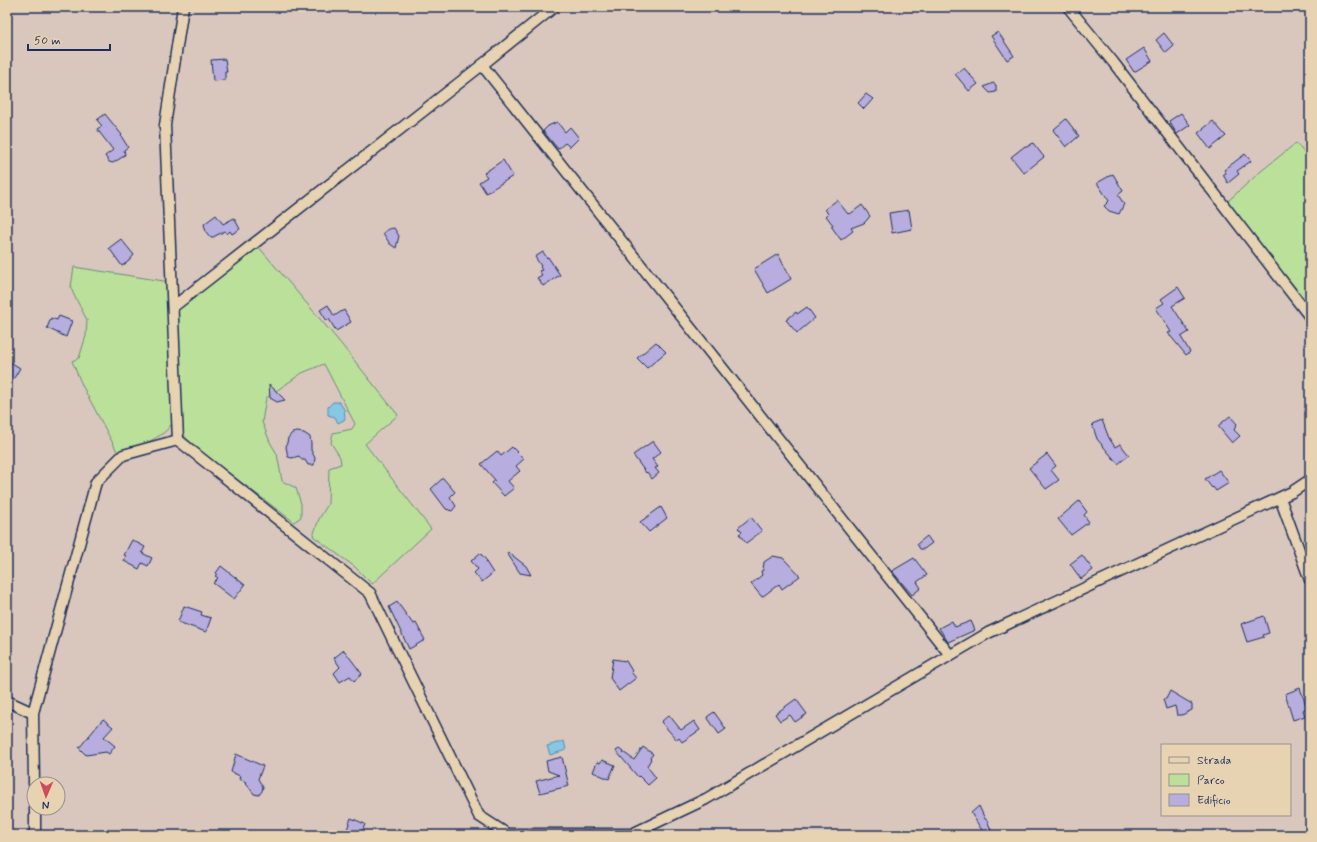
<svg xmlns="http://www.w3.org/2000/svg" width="1317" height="842" font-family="Mynerve,sans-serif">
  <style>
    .green { fill: #bbe09a; stroke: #6b887c }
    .water { fill: #84c7e6; stroke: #5a8ab0 }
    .building { fill: #b7adde; stroke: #1b2f5e }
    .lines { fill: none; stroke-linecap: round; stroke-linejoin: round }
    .minor-casing { stroke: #1b2f5e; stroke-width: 13 }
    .minor { stroke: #e7d2b1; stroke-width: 10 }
  </style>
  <rect width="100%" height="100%" fill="#d9c7be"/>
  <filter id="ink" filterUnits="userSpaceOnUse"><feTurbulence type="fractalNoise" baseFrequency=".025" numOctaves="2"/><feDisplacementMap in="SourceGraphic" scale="8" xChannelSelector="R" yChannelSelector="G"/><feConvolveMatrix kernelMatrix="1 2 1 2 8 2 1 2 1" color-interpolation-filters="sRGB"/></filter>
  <g filter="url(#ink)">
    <!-- green -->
    <g class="green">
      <path d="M 1296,143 L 1310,160 L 1310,306 L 1246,226 L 1228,201 L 1260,172 Z"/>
      <path d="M 257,245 L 337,339 L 398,415 L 365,444 L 431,529 L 372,584 L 355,567 L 313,536 L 319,519 L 328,504 L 329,468 L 341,464 L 340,457 L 331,443 L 333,433 L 352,429 L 355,424 L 324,364 L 302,373 L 266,398 L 262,422 L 270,442 L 277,454 L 282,481 L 296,488 L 301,504 L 301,517 L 294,522 L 210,459 L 186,438 L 183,433 L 178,310 Z"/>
      <path d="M 74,267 L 170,282 L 173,421 C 166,439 134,446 118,456 L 118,453 L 82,385 L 72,361 L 79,358 L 86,336 L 87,320 L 73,293 L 71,287 Z"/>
    </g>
    <!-- water -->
    <g class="water">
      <path d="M 333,402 L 339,402 L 344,409 L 345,418 L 344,420 L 338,423 L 335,417 L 328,415 L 328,407 Z"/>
      <path d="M 564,741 L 566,750 L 550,755 L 547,746 Z"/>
    </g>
    <!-- building -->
    <g class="building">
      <path d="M 998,32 L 1014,56 L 1007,60 L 991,36 Z"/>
      <path d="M 1164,33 L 1174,46 L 1166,53 L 1156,40 Z"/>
      <path d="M 1144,48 L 1152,61 L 1134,72 L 1126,60 Z"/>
      <path d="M 225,59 L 227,72 L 225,72 L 225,80 L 213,81 L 211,60 Z"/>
      <path d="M 964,68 L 978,84 L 969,91 L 955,74 Z"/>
      <path d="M 993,83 L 996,85 L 996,92 L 990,93 L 984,87 Z"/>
      <path d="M 866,94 L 873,99 L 864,109 L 858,103 Z"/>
      <path d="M 1181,113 L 1190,125 L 1177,134 L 1169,121 Z"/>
      <path d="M 105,114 L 122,135 L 121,136 L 128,147 L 124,150 L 125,154 L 124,156 L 113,163 L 109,162 L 105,156 L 113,150 L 97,129 L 102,126 L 97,120 Z"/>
      <path d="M 1066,119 L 1079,136 L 1066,147 L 1053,130 Z"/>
      <path d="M 1213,121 L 1226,136 L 1210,149 L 1198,133 Z"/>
      <path d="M 557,122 L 565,132 L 570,127 L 579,138 L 570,147 L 565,143 L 558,149 L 543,131 L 548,126 Z"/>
      <path d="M 1033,143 L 1044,157 L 1024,173 L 1011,157 L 1025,146 L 1027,147 Z"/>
      <path d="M 1245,154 L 1251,161 L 1237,171 L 1239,174 L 1228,183 L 1223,175 L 1226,173 L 1224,170 Z"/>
      <path d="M 503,160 L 513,176 L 486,193 L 479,182 L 487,177 L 484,173 Z"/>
      <path d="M 1113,174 L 1123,191 L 1118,195 L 1124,204 L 1119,214 L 1109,211 L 1104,206 L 1109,201 L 1097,183 Z"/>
      <path d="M 837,200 L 848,214 L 849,213 L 850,214 L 862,205 L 870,216 L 867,220 L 864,223 L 851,228 L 853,231 L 841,240 L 831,226 L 833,225 L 826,216 L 828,214 L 825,209 Z"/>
      <path d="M 909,210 L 912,229 L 892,233 L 889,213 Z"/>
      <path d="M 216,215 L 223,224 L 234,218 L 240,229 L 232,234 L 230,231 L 227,234 L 225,231 L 211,238 L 206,232 L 204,224 Z"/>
      <path d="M 394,228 L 399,236 L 396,248 L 390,244 L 383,233 L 388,229 Z"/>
      <path d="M 121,239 L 134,255 L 129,261 L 122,266 L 109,248 Z"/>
      <path d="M 543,252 L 547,258 L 548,257 L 560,275 L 543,286 L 537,278 L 542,275 L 539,271 L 542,270 L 540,267 L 541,266 L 535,257 Z"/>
      <path d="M 778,254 L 791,279 L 768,293 L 754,269 Z"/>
      <path d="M 1178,287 L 1185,298 L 1172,306 L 1189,332 L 1181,337 L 1190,352 L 1186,355 L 1168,333 L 1171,332 L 1156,308 L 1164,303 L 1161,299 Z"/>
      <path d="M 328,305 L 334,316 L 344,310 L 351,322 L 336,331 L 329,319 L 327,321 L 320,310 Z"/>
      <path d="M 807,307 L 815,318 L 797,333 L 786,320 L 796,312 L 797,314 Z"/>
      <path d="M 59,316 L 72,321 L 66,337 L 47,328 L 51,318 L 57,320 Z"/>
      <path d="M 656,342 L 666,352 L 647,368 L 637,358 Z"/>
      <path d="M 7,360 L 20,368 L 7,390 Z"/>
      <path d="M 269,384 L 285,400 L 277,402 L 270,398 Z"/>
      <path d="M 1230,416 L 1237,424 L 1234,430 L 1240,436 L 1232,443 L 1218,426 Z"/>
      <path d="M 1102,420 L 1109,438 L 1115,447 L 1120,444 L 1129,455 L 1118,464 L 1097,439 L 1092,424 Z"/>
      <path d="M 297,432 L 304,433 L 310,437 L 311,443 L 311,450 L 315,458 L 314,465 L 308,465 L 305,460 L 302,460 L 299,456 L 292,458 L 288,457 L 286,447 L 288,438 L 292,433 Z"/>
      <path d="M 653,441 L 661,452 L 652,459 L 658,467 L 655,468 L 659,473 L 652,479 L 647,472 L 646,473 L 633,455 Z"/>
      <path d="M 512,447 L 524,459 L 516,466 L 520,471 L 508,481 L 514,488 L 504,496 L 492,483 L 495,480 L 481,464 L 497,451 L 501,456 Z"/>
      <path d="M 1047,454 L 1056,466 L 1051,470 L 1059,480 L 1046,489 L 1029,468 Z"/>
      <path d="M 1219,470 L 1229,483 L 1216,491 L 1213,487 L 1212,488 L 1205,479 Z"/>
      <path d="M 443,478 L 455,492 L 450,497 L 456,506 L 452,511 L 446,509 L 431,489 Z"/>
      <path d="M 1079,501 L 1087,512 L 1084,515 L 1089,522 L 1071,535 L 1058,519 Z"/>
      <path d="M 661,507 L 667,518 L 649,532 L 640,522 Z"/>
      <path d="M 751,517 L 762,531 L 746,543 L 739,534 L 742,532 L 738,528 Z"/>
      <path d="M 927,536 L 932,543 L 924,549 L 920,549 L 917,544 Z"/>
      <path d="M 132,540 L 145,547 L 142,553 L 152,558 L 148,566 L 142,563 L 139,569 L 124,561 L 126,556 L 124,555 Z"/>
      <path d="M 508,552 L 526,566 L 531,575 L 520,573 L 507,553 Z"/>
      <path d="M 480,553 L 487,561 L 486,562 L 493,573 L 482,582 L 474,573 L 478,569 L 471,561 Z"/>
      <path d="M 1082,555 L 1093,570 L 1081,579 L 1070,564 Z"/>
      <path d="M 773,556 L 783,558 L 800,576 L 782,589 L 779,584 L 762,597 L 751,584 L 762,575 L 761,571 L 763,570 L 764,562 Z"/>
      <path d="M 914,558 L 927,575 L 917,582 L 921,588 L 912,595 L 892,571 Z"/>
      <path d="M 221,566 L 245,585 L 234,599 L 213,583 L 218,578 L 215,576 L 217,574 L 216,573 Z"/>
      <path d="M 397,602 L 413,624 L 416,623 L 425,640 L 409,649 L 389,607 Z"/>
      <path d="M 184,606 L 202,612 L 201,615 L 211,618 L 206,632 L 178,622 Z"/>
      <path d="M 1264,616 L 1269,633 L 1263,635 L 1264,637 L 1247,642 L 1241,624 Z"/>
      <path d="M 952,621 L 955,627 L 971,621 L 975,630 L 948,642 L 939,628 Z"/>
      <path d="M 344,650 L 362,674 L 354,681 L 350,676 L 340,682 L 334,673 L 340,667 L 334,658 Z"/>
      <path d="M 613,659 L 626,661 L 632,671 L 631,672 L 636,678 L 619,691 L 610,678 Z"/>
      <path d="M 1300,688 L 1307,708 L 1303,710 L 1305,716 L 1293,720 L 1285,694 Z"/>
      <path d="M 1170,691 L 1192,704 L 1192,710 L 1182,715 L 1177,715 L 1175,706 L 1166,709 L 1163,699 L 1166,699 Z"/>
      <path d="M 796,699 L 807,714 L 795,722 L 790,715 L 780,721 L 775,714 Z"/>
      <path d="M 714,712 L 726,729 L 719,734 L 707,717 Z"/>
      <path d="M 669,715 L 681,730 L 694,721 L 700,730 L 682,742 L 679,738 L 677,740 L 661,722 Z"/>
      <path d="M 103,719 L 113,727 L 104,737 L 115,746 L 109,754 L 106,752 L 86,755 L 79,748 Z"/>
      <path d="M 643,747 L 653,754 L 650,758 L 651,759 L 647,766 L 656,778 L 648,785 L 639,776 L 638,777 L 616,751 L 619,749 L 634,760 Z"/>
      <path d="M 236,754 L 263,766 L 258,779 L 263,787 L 262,791 L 259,795 L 254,794 L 248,786 L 245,783 L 246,782 L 239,779 L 240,776 L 231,772 Z"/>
      <path d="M 562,757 L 569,786 L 540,793 L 536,781 L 559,775 L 548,771 L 546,761 Z"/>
      <path d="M 602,760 L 615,765 L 609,779 L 593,772 L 597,762 L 600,763 Z"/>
      <path d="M 979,806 L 985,819 L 987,820 L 993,835 L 985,835 L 971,813 Z"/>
      <path d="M 351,818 L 365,824 L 361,835 L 345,835 Z"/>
    </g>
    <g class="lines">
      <defs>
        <g id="minor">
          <path d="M 1068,7 L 1113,62 L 1310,317"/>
          <path d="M 482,65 L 950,655"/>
          <path d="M 173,307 L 482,65 L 554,7"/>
          <path d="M 178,440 L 165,125 L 183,7"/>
          <path d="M 1280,498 L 1310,580"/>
          <path d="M 7,701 L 33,713"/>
          <path d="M 34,784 L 33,713 L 96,482 L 123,455 L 178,440 L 370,593 L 479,816 L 507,834 L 632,834 L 706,799 L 988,633 L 1292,492 L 1310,480"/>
          <path d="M 35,808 L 35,835"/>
        </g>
      </defs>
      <!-- minor casing -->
      <use href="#minor" class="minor-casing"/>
      <!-- minor -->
      <use href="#minor" class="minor"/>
    </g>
  </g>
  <!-- margin -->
  <rect width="1317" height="842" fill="none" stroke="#e7d2b1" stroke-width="24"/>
  <rect x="12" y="12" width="1293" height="818" fill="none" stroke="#1b2f5e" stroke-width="1.5" filter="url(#ink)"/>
  <!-- legend -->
  <rect x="1161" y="744" width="130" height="72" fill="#e7d2b1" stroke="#959190"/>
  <rect x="1169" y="757" width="20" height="6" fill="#e7d2b1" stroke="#959190"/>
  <text x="1197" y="764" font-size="12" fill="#1b2f5e">Strada</text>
  <rect x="1169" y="774" width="20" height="12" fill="#bbe09a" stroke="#959190"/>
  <text x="1197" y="784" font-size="12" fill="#1b2f5e">Parco</text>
  <rect x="1169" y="794" width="20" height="12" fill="#b7adde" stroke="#959190"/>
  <text x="1197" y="804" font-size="12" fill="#1b2f5e">Edificio</text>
  <!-- north arrow -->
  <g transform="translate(46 796) rotate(182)"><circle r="19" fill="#e7d2b1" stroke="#959190"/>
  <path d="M0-3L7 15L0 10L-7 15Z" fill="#d1495b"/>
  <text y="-6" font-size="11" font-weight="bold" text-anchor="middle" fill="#1b2f5e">N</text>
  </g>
  <!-- scale -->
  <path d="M28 44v6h82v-6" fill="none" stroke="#1b2f5e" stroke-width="2"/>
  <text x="34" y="44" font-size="12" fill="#1b2f5e" stroke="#e7d2b1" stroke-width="3" paint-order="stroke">50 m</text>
</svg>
